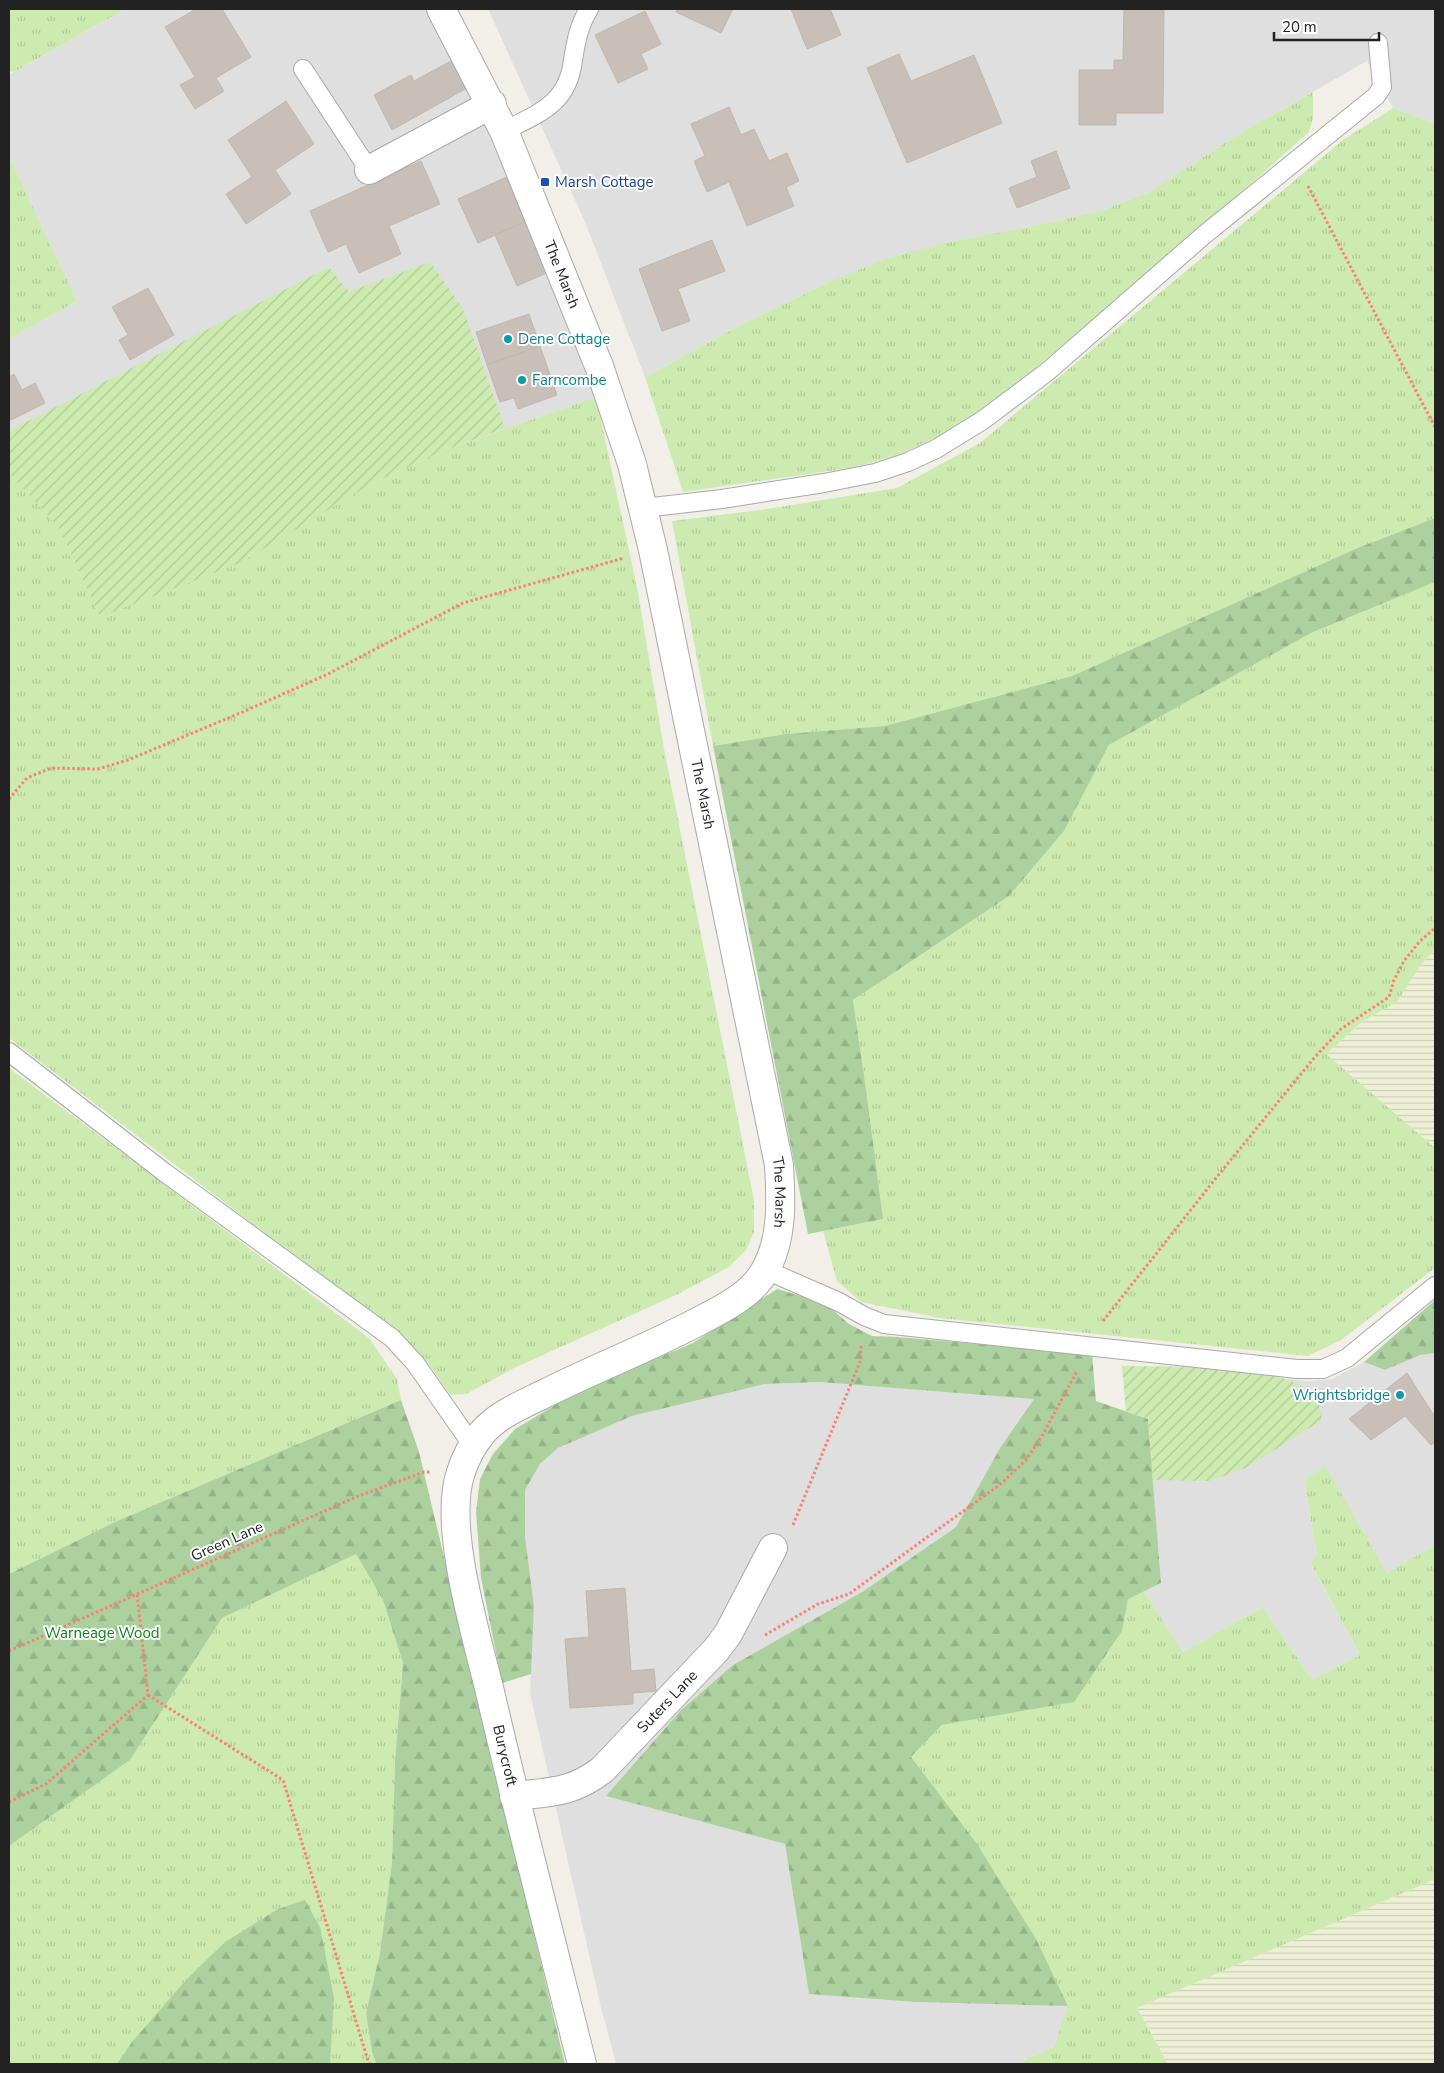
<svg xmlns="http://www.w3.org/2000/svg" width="1444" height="2073" font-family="'Nunito Sans',sans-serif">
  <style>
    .residential { fill: #e0dfdf }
    .farmland { fill: url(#farmland-rules) }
    .grass { fill: url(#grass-tufts) }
    .forest { fill: url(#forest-firs) }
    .garden { fill: url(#garden-furrows) }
    .building { fill: #c7bfb8; stroke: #c4b6ab }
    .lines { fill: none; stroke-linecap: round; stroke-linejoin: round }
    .lane-casing { stroke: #a9a9a9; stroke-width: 20 }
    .street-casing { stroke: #a9a9a9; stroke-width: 30 }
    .path { stroke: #fa8072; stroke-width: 3; stroke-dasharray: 2.5 2.5; stroke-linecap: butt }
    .lane { stroke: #fff; stroke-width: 18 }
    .street { stroke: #fff; stroke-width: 28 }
    .transit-dot { fill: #1a4fb4; stroke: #fff; stroke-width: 2 }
    .culture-dot { fill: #0f9aa8; stroke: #fff; stroke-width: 2 }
    .labels { text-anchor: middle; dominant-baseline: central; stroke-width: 4; stroke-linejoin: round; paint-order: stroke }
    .transit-label { font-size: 15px; fill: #164399; stroke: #fff; text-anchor: start }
    .street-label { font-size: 15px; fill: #222; stroke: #fff }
    .culture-label { font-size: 15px; fill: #0d838f; stroke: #fff; text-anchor: start }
    .park-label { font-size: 15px; fill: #0c8416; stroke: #fff }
  </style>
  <defs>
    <pattern id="farmland-rules" width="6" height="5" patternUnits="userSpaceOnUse" patternTransform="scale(1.25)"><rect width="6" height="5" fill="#eef0d5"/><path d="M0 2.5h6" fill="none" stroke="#ccceb7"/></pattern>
    <pattern id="grass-tufts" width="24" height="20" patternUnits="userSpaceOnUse" patternTransform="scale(1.25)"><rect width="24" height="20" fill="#cdebb0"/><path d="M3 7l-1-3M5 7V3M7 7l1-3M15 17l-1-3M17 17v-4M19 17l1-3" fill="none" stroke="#b0c997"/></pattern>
    <pattern id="forest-firs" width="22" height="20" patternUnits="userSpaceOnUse" patternTransform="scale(1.25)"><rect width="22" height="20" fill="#add19e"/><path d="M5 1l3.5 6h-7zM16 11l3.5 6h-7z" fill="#95b388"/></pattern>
    <pattern id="garden-furrows" width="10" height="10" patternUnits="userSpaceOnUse" patternTransform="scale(1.25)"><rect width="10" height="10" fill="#cdebb0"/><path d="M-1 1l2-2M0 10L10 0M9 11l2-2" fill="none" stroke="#b0c997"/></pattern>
  </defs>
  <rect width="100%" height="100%" fill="#f2efe9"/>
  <!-- residential -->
  <g class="residential">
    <path d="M 125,9 L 426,9 L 474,95 L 520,191 L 596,397 L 445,450 L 59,528 L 9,473 L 9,339 L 77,301 L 9,156 L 9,75 Z"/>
    <path d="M 488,9 L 1435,9 L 1435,124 L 1393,108 L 1367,61 L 1239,134 L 1149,192 L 1103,210 L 1053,222 L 945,243 L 829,282 L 737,327 L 645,377 L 585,222 Z"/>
    <path d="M 1435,1353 L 1435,1545 L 1387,1573 L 1326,1468 L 1304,1479 L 1317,1555 L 1310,1563 L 1360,1655 L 1312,1679 L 1262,1607 L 1183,1652 L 1144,1591 L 1161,1583 L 1148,1419 L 1126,1411 L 1122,1366 L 1309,1381 L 1332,1379 L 1364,1362 L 1385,1370 L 1420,1355 Z"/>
    <path d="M 820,1382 L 1035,1398 L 1000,1448 L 956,1527 L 862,1592 L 733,1665 L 681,1710 L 607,1796 L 785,1844 L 809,1994 L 915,2002 L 1068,2006 L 1054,2047 L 1016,2064 L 616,2064 L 600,2003 L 530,1693 L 534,1606 L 525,1537 L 525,1490 L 540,1464 L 558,1448 L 632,1416 L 765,1384 Z"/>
  </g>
  <!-- farmland -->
  <g class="farmland">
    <path d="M 1435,949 L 1435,1148 L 1326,1054 L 1363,1021 L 1397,1002 L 1420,966 Z"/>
    <path d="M 1435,1879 L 1435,2064 L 1168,2064 L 1137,2008 Z"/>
  </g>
  <!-- grass -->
  <g class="grass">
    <path d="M 9,9 L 125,9 L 14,72 L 9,71 Z"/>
    <path d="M 1313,92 L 1313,118 L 1309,132 L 1208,222 L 1025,377 L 958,427 L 901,454 L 857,467 L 683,492 L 645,377 L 737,327 L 829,282 L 888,258 L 945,243 L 1053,222 L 1103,210 L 1149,192 L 1239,134 Z"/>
    <path d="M 1393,108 L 1435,124 L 1435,518 L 1355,549 L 1072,676 L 885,726 L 785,734 L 713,746 L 672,521 L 767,509 L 897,488 L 980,443 L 1343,140 Z"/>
    <path d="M 9,156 L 77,301 L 9,339 Z"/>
    <path d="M 596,397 L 638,592 L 664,749 L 754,1200 L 754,1232 L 746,1250 L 729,1267 L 676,1295 L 514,1368 L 466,1394 L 450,1395 L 429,1365 L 410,1344 L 9,1038 L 9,473 L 59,528 L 100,617 L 371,484 L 445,450 Z"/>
    <path d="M 1435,582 L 1435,949 L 1420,966 L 1397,1002 L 1363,1021 L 1326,1054 L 1435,1148 L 1435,1268 L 1341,1340 L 1308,1356 L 940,1318 L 861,1302 L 837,1281 L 823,1231 L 883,1219 L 866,1089 L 853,1000 L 1009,896 L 1064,831 L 1109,745 L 1311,633 Z"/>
    <path d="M 9,1068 L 369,1338 L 397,1379 L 401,1400 L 117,1521 L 9,1574 Z"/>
    <path d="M 1326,1467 L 1387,1573 L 1435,1545 L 1435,1879 L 1137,2008 L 1168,2064 L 1016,2064 L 1054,2047 L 1068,2005 L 911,1757 L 942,1725 L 1074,1701 L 1122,1631 L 1128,1598 L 1144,1591 L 1183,1652 L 1262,1607 L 1312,1679 L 1360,1655 L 1310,1562 L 1317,1555 L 1304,1479 Z"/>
    <path d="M 356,1554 L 383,1600 L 403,1663 L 395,1761 L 392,1862 L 380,1953 L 366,2013 L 372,2052 L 376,2064 L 9,2064 L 9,1846 L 130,1760 L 222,1618 Z"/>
  </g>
  <!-- forest -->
  <g class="forest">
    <path d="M 1435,518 L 1435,582 L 1311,633 L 1109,745 L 1064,831 L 1009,896 L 853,1000 L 866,1089 L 883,1219 L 808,1234 L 713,746 L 785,734 L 885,726 L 1072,676 L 1355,549 Z"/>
    <path d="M 777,1289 L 825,1303 L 849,1324 L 872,1336 L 898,1337 L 1092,1354 L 1096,1401 L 1148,1419 L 1161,1583 L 1128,1599 L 1122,1631 L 1074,1702 L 942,1725 L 911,1757 L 977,1844 L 1036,1939 L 1068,2006 L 915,2002 L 809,1994 L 785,1844 L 606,1796 L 681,1710 L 733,1665 L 862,1592 L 956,1527 L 1000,1448 L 1034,1399 L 820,1382 L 765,1384 L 632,1416 L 558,1448 L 540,1464 L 525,1490 L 525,1537 L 534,1606 L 531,1674 L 502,1683 L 481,1578 L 476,1512 L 480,1479 L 493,1454 L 515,1429 L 582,1389 L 693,1343 Z"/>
    <path d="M 1435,1300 L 1435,1353 L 1420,1355 L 1385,1370 L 1364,1362 Z"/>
    <path d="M 401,1400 L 419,1452 L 565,2064 L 376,2064 L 372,2052 L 366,2013 L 380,1953 L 392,1862 L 395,1761 L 403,1663 L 383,1600 L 356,1554 L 222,1618 L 130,1760 L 9,1846 L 9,1574 L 117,1521 Z"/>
    <path d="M 305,1900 L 320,1927 L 334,1998 L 330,2064 L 117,2064 L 132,2042 L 186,1980 L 225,1942 L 278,1909 Z"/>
  </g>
  <!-- garden -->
  <g class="garden">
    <path d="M 430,262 L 463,309 L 505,428 L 445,450 L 371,484 L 240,563 L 100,617 L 59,528 L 9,473 L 9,431 L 329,267 L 349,292 Z"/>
    <path d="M 1122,1366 C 1163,1367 1292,1362 1316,1398 C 1320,1404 1321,1414 1322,1420 L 1246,1468 L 1210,1481 L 1153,1480 L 1148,1419 L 1126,1411 Z"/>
  </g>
  <!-- building -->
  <g class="building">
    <path d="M 196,9 L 222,9 L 251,57 L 216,78 L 224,91 L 195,109 L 180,85 L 195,77 L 165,27 Z"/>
    <path d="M 678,9 L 733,9 L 721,33 L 676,12 Z"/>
    <path d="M 791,9 L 830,9 L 841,35 L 807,49 Z"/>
    <path d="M 1124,9 L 1164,9 L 1163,113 L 1116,113 L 1116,125 L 1079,125 L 1079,70 L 1114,70 L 1114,60 L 1123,60 Z"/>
    <path d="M 645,11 L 661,44 L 641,54 L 648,69 L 618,83 L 595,35 Z"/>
    <path d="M 899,54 L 911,81 L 974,55 L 1002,123 L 907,163 L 867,68 Z"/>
    <path d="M 451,61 L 467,88 L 392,130 L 374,95 L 411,75 L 414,81 Z"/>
    <path d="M 286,101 L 314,144 L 275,170 L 291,194 L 246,224 L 226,194 L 252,177 L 228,140 Z"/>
    <path d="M 729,107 L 741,135 L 754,129 L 769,161 L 787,153 L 799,181 L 786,187 L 794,206 L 747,226 L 729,182 L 707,192 L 694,161 L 705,156 L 691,124 Z"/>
    <path d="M 1056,151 L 1070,188 L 1017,208 L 1009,188 L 1037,177 L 1031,161 Z"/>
    <path d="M 421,161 L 440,204 L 389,226 L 401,254 L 359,273 L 346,244 L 328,252 L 310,211 Z"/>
    <path d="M 509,176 L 529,220 L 478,243 L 458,199 Z"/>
    <path d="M 529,220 L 551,271 L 517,286 L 495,235 Z"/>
    <path d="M 712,240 L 725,271 L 678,289 L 690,321 L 662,331 L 639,269 Z"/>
    <path d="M 148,288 L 174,335 L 130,360 L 119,340 L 128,335 L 112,307 Z"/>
    <path d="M 529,314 L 540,346 L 487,365 L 476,332 Z"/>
    <path d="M 540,346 L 557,395 L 518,409 L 514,398 L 500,402 L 487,365 Z"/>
    <path d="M 14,374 L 22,390 L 35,383 L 45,403 L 11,420 L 9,416 L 9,377 Z"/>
    <path d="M 1407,1373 L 1435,1417 L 1435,1442 L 1431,1445 L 1405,1416 L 1371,1440 L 1349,1419 Z"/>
    <path d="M 625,1588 L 631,1671 L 654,1669 L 656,1691 L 633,1693 L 633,1704 L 570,1708 L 565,1639 L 589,1637 L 586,1591 Z"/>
  </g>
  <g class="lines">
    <defs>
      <g id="lane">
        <path d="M 303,69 L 369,170"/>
        <path d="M 504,131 C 539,113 568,104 573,60 C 576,41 579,25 589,9"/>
        <path d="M 644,508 L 722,499 L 824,483 L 875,473 L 908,462 L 936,449 L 983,420 L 1047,372 L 1204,235 L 1376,96 L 1382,87 L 1378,43"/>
        <path d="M 9,1052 L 164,1172 L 392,1338 L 415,1363 L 473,1446"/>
        <path d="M 766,1270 L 839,1302 L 864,1316 L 884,1324 L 1297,1369 L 1323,1369 L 1347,1358 L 1435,1286"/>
      </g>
      <g id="street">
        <path id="s1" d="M 441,9 L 504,131 L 599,366 L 632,464 L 653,550 L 779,1165 C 781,1200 783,1235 767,1267 C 755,1292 728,1306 705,1318 C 653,1346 598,1367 546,1393 C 524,1404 498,1414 482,1433 C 473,1444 465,1459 461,1472 C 442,1525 477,1637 490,1692 C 519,1817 551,1940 582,2064"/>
        <path d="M 369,170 L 492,104"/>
        <path id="s2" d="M 514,1796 C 550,1792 572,1793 602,1770 L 716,1650 L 728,1634 L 773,1548"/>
      </g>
    </defs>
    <!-- lane casing -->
    <use href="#lane" class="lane-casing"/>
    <!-- street casing -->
    <use href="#street" class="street-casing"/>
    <!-- path -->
    <g class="path">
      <path d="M 1308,186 L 1435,427"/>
      <path d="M 9,799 L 27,778 L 51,768 L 98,769 L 128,760 L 245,711 L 328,674 L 463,603 L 624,558"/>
      <path d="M 1103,1321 L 1216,1178 L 1314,1058 L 1341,1029 L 1389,997 L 1394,980 L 1404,961 L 1420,941 L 1435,928"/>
      <path d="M 793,1525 L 860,1362 L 861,1345"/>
      <path d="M 765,1635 L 818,1604 L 849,1594 L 1002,1483 L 1026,1460 L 1042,1436 L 1077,1371"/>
      <path d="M 9,1651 L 356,1497 L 424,1472 L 430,1472"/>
      <path d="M 148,1695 L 283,1780 L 369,2064"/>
      <path d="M 9,1802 L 46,1784 L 148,1695 L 137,1593"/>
    </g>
    <!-- lane -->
    <use href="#lane" class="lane"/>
    <!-- street -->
    <use href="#street" class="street"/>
  </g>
  <!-- markers -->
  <rect class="transit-dot" x="540" y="177" width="10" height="10" rx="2.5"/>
  <g class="culture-dot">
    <circle cx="508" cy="339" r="5"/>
    <circle cx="522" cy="380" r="5"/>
    <circle cx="1400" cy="1395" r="5"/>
  </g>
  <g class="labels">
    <!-- transit labels -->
    <g class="transit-label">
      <text x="555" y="182">Marsh Cottage</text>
    </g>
    <!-- street labels -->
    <g class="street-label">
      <text stroke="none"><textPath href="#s1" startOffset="292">The Marsh</textPath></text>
      <text stroke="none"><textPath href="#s1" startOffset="832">The Marsh</textPath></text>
      <text stroke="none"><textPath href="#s1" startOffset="1238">The Marsh</textPath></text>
      <text transform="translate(227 1541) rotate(-24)">Green Lane</text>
      <text stroke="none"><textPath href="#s2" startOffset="188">Suters Lane</textPath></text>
      <text stroke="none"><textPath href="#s1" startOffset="1982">Burycroft</textPath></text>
    </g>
    <!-- culture labels -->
    <g class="culture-label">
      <text x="518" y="339">Dene Cottage</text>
      <text x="532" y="380">Farncombe</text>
      <text x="1390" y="1395" text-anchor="end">Wrightsbridge</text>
    </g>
    <!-- park labels -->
    <g class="park-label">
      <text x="102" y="1633">Warneage Wood</text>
    </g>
  </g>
  <!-- border -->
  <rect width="1444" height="2073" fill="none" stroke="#222222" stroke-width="20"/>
  <!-- scale -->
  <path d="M1274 32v8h105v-8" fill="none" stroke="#222222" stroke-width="2.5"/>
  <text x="1282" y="32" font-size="15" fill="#222222" stroke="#ffffff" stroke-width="4" paint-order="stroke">20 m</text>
</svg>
